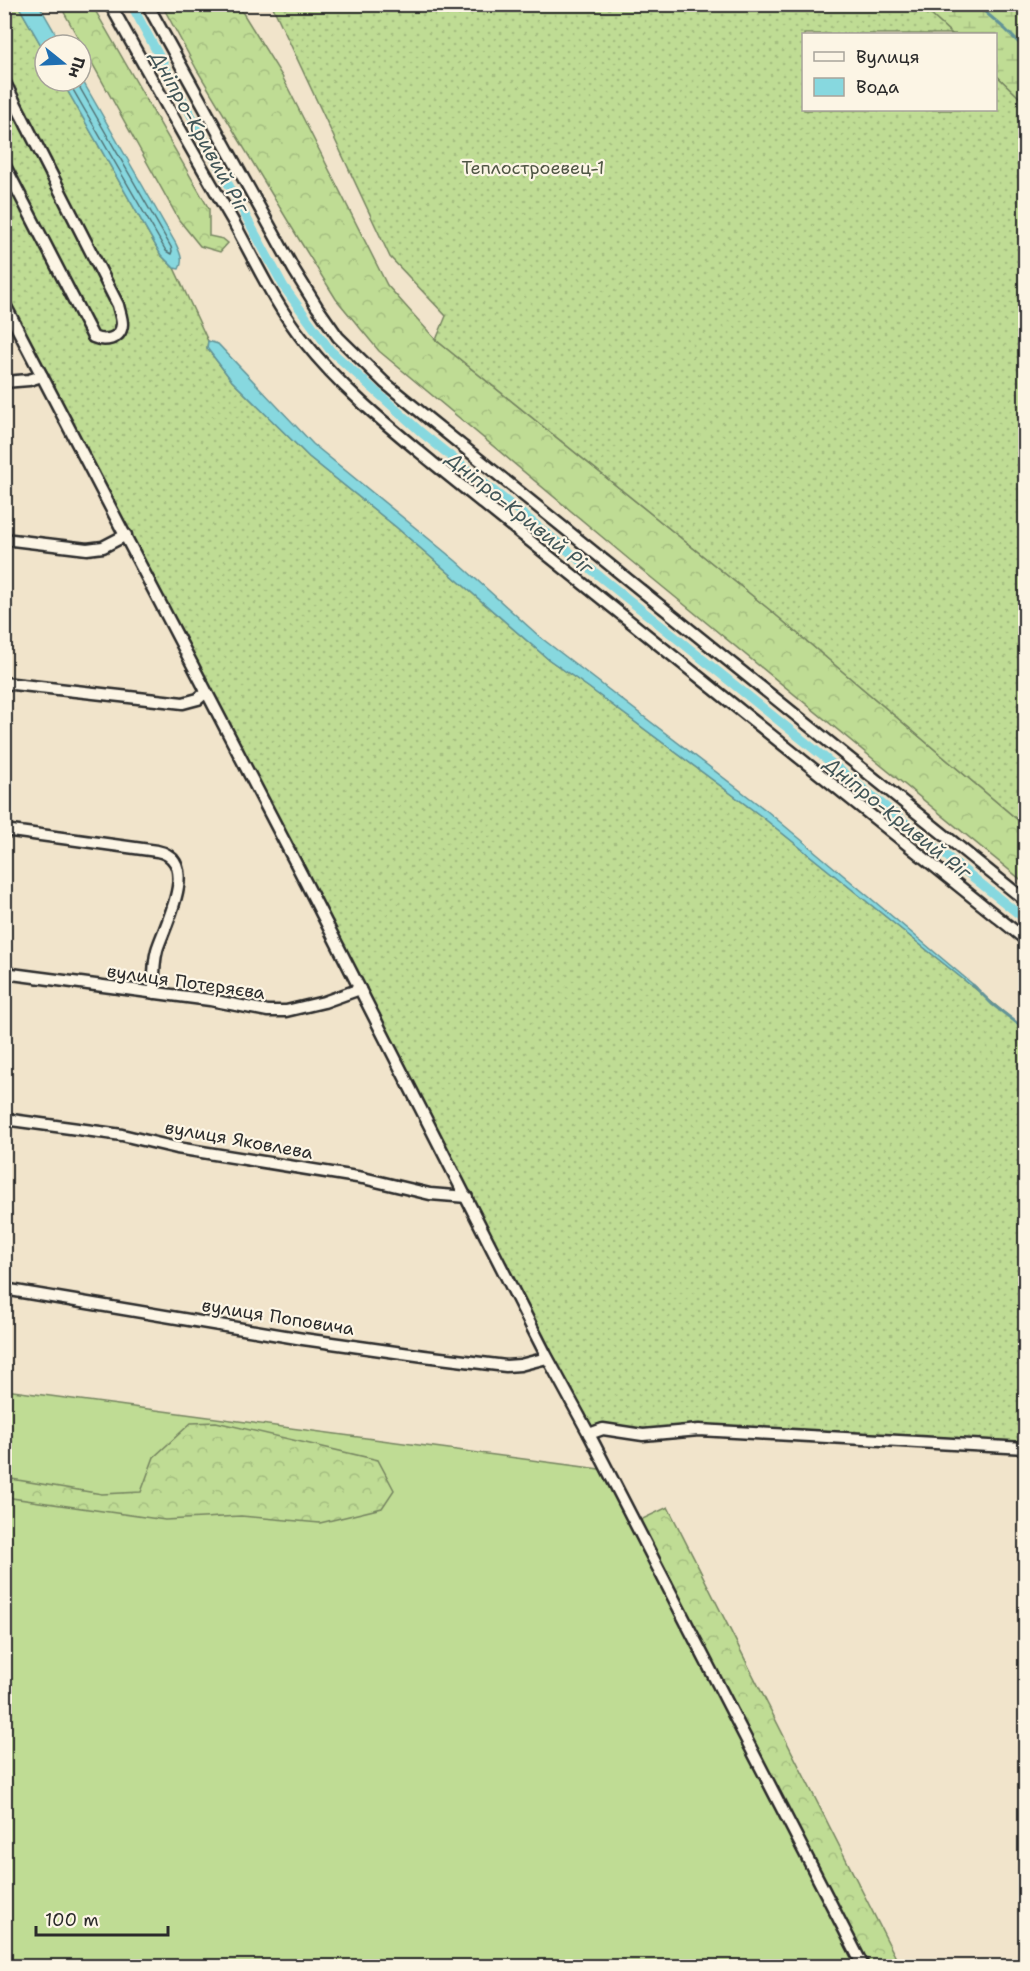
<svg xmlns="http://www.w3.org/2000/svg" width="1030" height="1971" font-family="'Shantell Sans',sans-serif">
  <style>
    .grass { fill: #bfdc94; stroke: #758460; stroke-width: 1.5 }
    .forest { fill: url(#forest-crowns); stroke: #758460; stroke-width: 1.5 }
    .wetland { fill: url(#wetland-marsh); stroke: #758460; stroke-width: 1.5 }
    .garden { fill: url(#garden-dots); stroke: #758460; stroke-width: 1.5 }
    .water { fill: #87d8df; stroke: #629397; stroke-width: 1.5 }
    .lines { fill: none; stroke-linecap: round; stroke-linejoin: round }
    .shore { stroke: #507073; stroke-width: 1.5 }
    .stream { stroke: #629397; stroke-width: 3 }
    .canal { stroke: #87d8df; stroke-width: 9 }
    .street-casing { stroke: #2b2b2b; stroke-width: 15 }
    .street { stroke: #fcf5e5; stroke-width: 10 }
    .labels { text-anchor: middle; dominant-baseline: central; stroke-width: 4.5; stroke-linejoin: round; paint-order: stroke }
    .park-label { font-size: 18px; fill: #505745; stroke: #fcf5e5 }
    .street-label { font-size: 18px; fill: #2b2b2b; stroke: #fcf5e5 }
    .water-label { font-size: 20px; font-style: italic; fill: #425658; stroke: #fcf5e5 }
  </style>
  <defs>
    <pattern id="forest-crowns" width="20" height="18" patternUnits="userSpaceOnUse" patternTransform="scale(1.5)"><rect width="20" height="18" fill="#bfdc94"/><path d="M2 6a3 3 0 1 1 6 0M12 15a3 3 0 1 1 6 0" fill="none" stroke="#a4bd80"/></pattern>
    <pattern id="wetland-marsh" width="20" height="14" patternUnits="userSpaceOnUse" patternTransform="scale(1.5)"><rect width="20" height="14" fill="#bfdc94"/><path d="M1 5h8M5 5V1M11 12h8M15 12V8" fill="none" stroke="#a4bd80"/></pattern>
    <pattern id="garden-dots" width="8" height="8" patternUnits="userSpaceOnUse" patternTransform="scale(1.5)"><rect width="8" height="8" fill="#bfdc94"/><path d="M2 2h.1M6 6h.1" fill="none" stroke="#a4bd80" stroke-width="1.8" stroke-linecap="round"/></pattern>
  </defs>
  <rect width="100%" height="100%" fill="#f1e4cb"/>
  <filter id="ink" filterUnits="userSpaceOnUse"><feTurbulence type="fractalNoise" baseFrequency=".0167" numOctaves="2"/><feDisplacementMap in="SourceGraphic" scale="12" xChannelSelector="R" yChannelSelector="G"/><feConvolveMatrix kernelMatrix="1 2 1 2 8 2 1 2 1" color-interpolation-filters="sRGB"/></filter>
  <g filter="url(#ink)">
    <!-- grass -->
    <path class="grass" d="M 5,1390 L 607,1470 L 863,1966 L 5,1966 Z"/>
    <!-- forest -->
    <g class="forest">
      <path d="M 60,5 L 92,5 L 209,209 L 209,236 L 223,239 L 228,243 L 220,252 L 200,246 L 179,220 Z"/>
      <path d="M 162,5 L 238,5 L 282,76 L 387,285 L 436,340 L 770,610 L 1025,826 L 1025,883 L 631,561 L 379,351 L 336,299 L 300,241 L 197,70 Z"/>
      <path d="M 216,1422 L 378,1460 L 394,1490 L 382,1508 L 320,1523 L 241,1516 L 165,1520 L 5,1497 L 5,1478 L 102,1494 L 141,1492 L 154,1457 L 191,1423 Z"/>
      <path d="M 668,1507 L 900,1966 L 863,1966 L 634,1523 Z"/>
    </g>
    <!-- wetland -->
    <path class="wetland" d="M 920,5 L 1022,5 L 1026,9 L 1025,103 L 996,75 L 996,34 L 952,34 Z"/>
    <!-- garden -->
    <g class="garden">
      <path d="M 4,5 L 18,5 L 45,52 L 45,81 L 62,81 L 161,255 L 174,268 L 208,341 L 207,348 L 232,381 L 309,457 L 396,527 L 548,659 L 588,687 L 761,816 L 969,984 C 988,998 1006,1015 1025,1030 L 1025,1448 L 798,1436 L 589,1434 L 5,291 Z"/>
      <path d="M 589,5 L 600,9 L 610,4 L 920,5 L 952,34 L 804,34 L 804,110 L 996,110 L 996,75 L 1025,103 L 1025,826 L 770,610 L 436,340 L 446,316 L 390,257 L 272,5 Z"/>
    </g>
    <!-- water -->
    <g class="water">
      <path d="M 18,5 L 39,5 L 62,45 L 45,45 L 45,52 Z"/>
      <path d="M 81,78 L 176,244 C 180,253 184,260 179,269 L 174,268 L 161,255 L 62,81 L 81,81 Z"/>
      <path d="M 208,341 L 218,344 L 313,444 L 456,561 L 540,637 L 767,811 L 976,987 L 973,987 L 969,984 L 761,816 L 588,687 L 548,659 L 396,527 L 309,457 L 232,381 L 207,348 Z"/>
    </g>
    <g class="lines">
      <!-- shore -->
      <path class="shore" d="M 68,81 L 166,251 L 171,254 L 172,251 L 171,247 L 76,81"/>
      <!-- stream -->
      <g class="stream">
        <path d="M 976,4 L 1005,29 L 1026,50"/>
        <path d="M 973,985 L 992,1004 L 1026,1030"/>
      </g>
      <!-- canal -->
      <path class="canal" d="M 131,4 L 284,287 L 330,350 L 422,433 L 1026,920"/>
      <defs>
        <g id="street">
          <path d="M 110,4 C 151,78 192,151 234,223 C 256,263 275,305 304,341 C 341,388 387,425 433,463 L 1026,940"/>
          <path d="M 147,4 L 294,270 L 317,307 L 338,337 L 385,383 L 429,419 L 1026,901"/>
          <path d="M 4,81 L 118,305 C 119,310 122,318 122,324 C 121,340 104,342 93,337 L 4,164"/>
          <path d="M 4,303 L 306,883 L 546,1355 L 589,1434 L 863,1966"/>
          <path d="M 4,382 L 29,380 L 42,376"/>
          <path d="M 4,539 L 87,549 L 103,547 L 126,535"/>
          <path d="M 4,683 L 183,703 L 198,699 L 206,692"/>
          <path d="M 4,830 L 157,851 C 202,860 164,926 157,950 C 153,964 154,979 154,993"/>
          <path d="M 4,973 L 210,1000 L 268,1011 L 286,1011 L 324,1002 L 360,989"/>
          <path d="M 4,1119 L 122,1135 L 177,1148 L 363,1178 L 430,1194 L 467,1197"/>
          <path d="M 4,1289 L 303,1339 L 424,1356 L 506,1366 L 520,1365 L 547,1358"/>
          <path d="M 589,1434 L 603,1429 L 643,1435 L 699,1430 L 1026,1448"/>
        </g>
      </defs>
      <!-- street casing -->
      <use href="#street" class="street-casing"/>
      <!-- street -->
      <use href="#street" class="street"/>
    </g>
  </g>
  <g class="labels">
    <!-- park labels -->
    <g class="park-label">
      <text x="533" y="168">Теплостроевец-1</text>
    </g>
    <!-- street labels -->
    <g class="street-label">
      <text transform="translate(186 982) rotate(8)">вулиця Потеряєва</text>
      <text transform="translate(239 1140) rotate(10)">вулиця Яковлева</text>
      <text transform="translate(278 1317) rotate(9)">вулиця Поповича</text>
    </g>
    <!-- water labels -->
    <g class="water-label">
      <text transform="translate(200 132) rotate(61)">Дніпро-Кривий Ріг</text>
      <text transform="translate(520 513) rotate(39)">Дніпро-Кривий Ріг</text>
      <text transform="translate(898 818) rotate(39)">Дніпро-Кривий Ріг</text>
    </g>
  </g>
  <!-- margin -->
  <rect width="1030" height="1971" fill="none" stroke="#fcf5e5" stroke-width="24"/>
  <rect x="12" y="12" width="1006" height="1947" fill="none" stroke="#2b2b2b" stroke-width="2" filter="url(#ink)"/>
  <!-- legend -->
  <rect x="802" y="33" width="195" height="78" fill="#fcf5e5" stroke="#a8a49b" stroke-width="1.5"/>
  <rect x="814" y="52" width="30" height="9" fill="#fcf5e5" stroke="#a8a49b" stroke-width="1.5"/>
  <text x="856" y="63" font-size="18" fill="#2b2b2b">Вулиця</text>
  <rect x="814" y="78" width="30" height="18" fill="#87d8df" stroke="#a8a49b" stroke-width="1.5"/>
  <text x="856" y="93" font-size="18" fill="#2b2b2b">Вода</text>
  <!-- north arrow -->
  <g transform="translate(63 63) rotate(108)"><circle r="28" fill="#fcf5e5" stroke="#a8a49b" stroke-width="1.5"/>
  <path d="M0-4.5L10 22L0 15L-10 22Z" fill="#1f6fb2"/>
  <text y="-9" font-size="16" font-weight="bold" text-anchor="middle" fill="#2b2b2b">Пн</text>
  </g>
  <!-- scale -->
  <path d="M36 1926v9h132v-9" fill="none" stroke="#2b2b2b" stroke-width="3"/>
  <text x="45" y="1926" font-size="18" fill="#2b2b2b" stroke="#fcf5e5" stroke-width="4.5" paint-order="stroke">100 m</text>
</svg>
